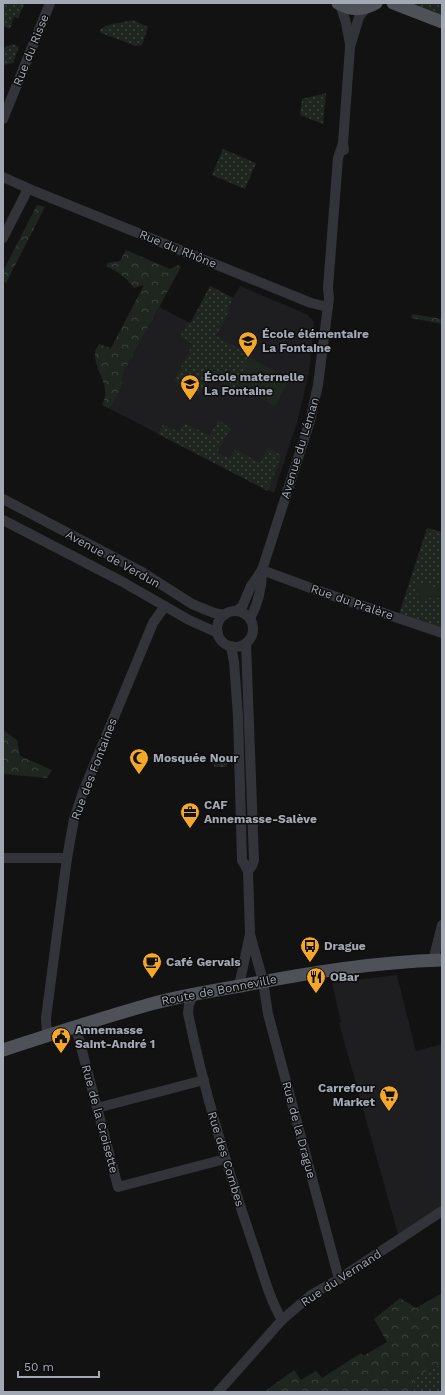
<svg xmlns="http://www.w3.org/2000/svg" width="445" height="1395" font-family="'Work Sans',sans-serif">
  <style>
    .built { fill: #1e1e20 }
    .grass { fill: url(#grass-dots) }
    .forest { fill: url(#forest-crowns) }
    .pitch { fill: #1e261f }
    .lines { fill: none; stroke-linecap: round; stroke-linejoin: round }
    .minor { stroke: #333439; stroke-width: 10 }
    .major { stroke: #4f5158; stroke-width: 13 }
    .labels { text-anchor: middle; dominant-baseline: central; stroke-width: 3; stroke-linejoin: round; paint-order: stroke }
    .street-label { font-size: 12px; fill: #a3a9b4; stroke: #0d0d0e }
    .poi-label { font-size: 12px; font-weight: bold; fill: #a3a9b4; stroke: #0d0d0e; text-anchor: start }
  </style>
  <defs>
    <pattern id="grass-dots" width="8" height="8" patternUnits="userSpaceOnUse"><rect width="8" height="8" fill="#1e261f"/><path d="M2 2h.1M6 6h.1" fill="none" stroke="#3c433d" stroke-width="1.8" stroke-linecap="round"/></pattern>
    <pattern id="forest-crowns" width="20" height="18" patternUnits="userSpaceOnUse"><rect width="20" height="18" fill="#1e261f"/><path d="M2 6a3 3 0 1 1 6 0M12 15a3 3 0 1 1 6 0" fill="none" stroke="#3c433d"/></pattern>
  </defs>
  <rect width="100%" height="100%" fill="#121213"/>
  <!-- built -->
  <g class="built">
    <path d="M 210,286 L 233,298 L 240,286 L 304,313 L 308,315 L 314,322 L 309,372 L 298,419 L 274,493 L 110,409 L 122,386 L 123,373 L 159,307 L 190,323 Z"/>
    <path d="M 397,975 L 416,1051 L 442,1044 L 442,1207 L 398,1234 L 339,1023 L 341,1022 L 332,983 Z"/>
  </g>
  <!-- grass -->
  <g class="grass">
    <path d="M 3,3 L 25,3 L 18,18 L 14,17 L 10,29 L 3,26 Z"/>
    <path d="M 411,3 L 438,3 L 442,5 L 442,15 L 410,6 Z"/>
    <path d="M 133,20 L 148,27 L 142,45 L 136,46 L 101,33 L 99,30 C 108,23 122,23 133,20 Z"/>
    <path d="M 13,44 L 19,47 L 13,63 L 3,65 L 3,48 Z"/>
    <path d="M 326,93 L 323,124 L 300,115 L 302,99 Z"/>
    <path d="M 223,149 L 256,163 L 245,189 L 212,175 Z"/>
    <path d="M 210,286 L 233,298 L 227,310 L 229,312 L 216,336 L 252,356 L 234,389 L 210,376 L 199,395 L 174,381 L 193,344 L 180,337 L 188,322 L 191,323 Z"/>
    <path d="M 218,420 L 231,428 L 217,452 L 229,459 L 235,449 L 260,463 L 268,448 L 281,455 L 268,491 L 158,434 L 163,424 L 179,432 L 184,423 L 210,436 Z"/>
    <path d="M 427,528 L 442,532 L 442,629 L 399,614 Z"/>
    <rect x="214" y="757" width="13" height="10"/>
    <path d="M 442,1364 L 442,1392 L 414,1392 L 414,1377 Z"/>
  </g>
  <!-- forest -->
  <g class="forest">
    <path d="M 37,205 L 45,207 L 6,283 L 3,282 L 3,271 Z"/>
    <path d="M 126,250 L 170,269 L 178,265 L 181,267 L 123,373 L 122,386 L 110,409 L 102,405 C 112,385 96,375 95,356 C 94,351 97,348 99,344 L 111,348 L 144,285 L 134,288 C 127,278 118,272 106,266 L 108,263 L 120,261 Z"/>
    <path d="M 412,314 L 442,319 L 442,324 L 411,318 Z"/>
    <path d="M 3,730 L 17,740 L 20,756 L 52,770 L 47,778 L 3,774 Z"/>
    <path d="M 442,1293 L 442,1364 L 414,1377 L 414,1392 L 264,1392 L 294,1370 L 301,1380 L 316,1371 L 322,1378 L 361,1353 L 363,1356 L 387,1342 L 374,1319 L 400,1298 L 416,1308 Z"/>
  </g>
  <!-- pitch -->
  <g class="pitch">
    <path d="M 250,358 L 290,379 L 275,406 L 236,385 Z"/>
    <path d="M 419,582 L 442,590 L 442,598 L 430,598 L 421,600 L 416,590 Z"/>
  </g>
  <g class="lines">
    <!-- minor -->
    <g class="minor">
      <path d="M 340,4 L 346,23 L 350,44"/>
      <path d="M 3,119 L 50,3"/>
      <path d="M 344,150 L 343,143 L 350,47 L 359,17 L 366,8"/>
      <path d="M 3,177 L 34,191 L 311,303 L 328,307"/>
      <path d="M 3,238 L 28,189"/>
      <path d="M 3,499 L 142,572 L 192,604 L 214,613 L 224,615"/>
      <path d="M 3,520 L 121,581 L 189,620 L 218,633"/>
      <path d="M 262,570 L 316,590 L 442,633"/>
      <path d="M 236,611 L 242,607 L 251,586 L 262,570"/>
      <circle cx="235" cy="629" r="18"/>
      <path d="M 250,619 C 258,604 262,588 262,570 L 310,421 L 318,385 L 329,298 L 328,288 L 338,158 L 343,143"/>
      <path d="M 246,643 L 254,860 L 252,866 L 248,871"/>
      <path d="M 231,646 L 234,662 L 238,716 L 242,860 L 248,871 L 250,934 L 239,986"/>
      <path d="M 3,858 L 67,858"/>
      <path d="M 250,934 L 263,981 L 268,1014 L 339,1279"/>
      <path d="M 433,961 L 442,925"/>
      <path d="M 194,994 L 189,1004 L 188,1013 C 204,1091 227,1168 253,1244 C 262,1269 268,1296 282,1320"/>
      <path d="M 76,1028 L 118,1187 L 225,1159"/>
      <path d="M 47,1037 L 46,1018 L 67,858 L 74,819 L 83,792 L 153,623 L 165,606"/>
      <path d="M 97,1108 L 204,1080"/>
      <path d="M 218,1392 L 282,1320 L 311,1295 L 339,1279 L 442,1211"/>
    </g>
    <!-- major -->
    <g class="major">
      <path d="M 338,3 C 351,11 364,10 376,3"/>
      <path d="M 393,3 L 442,22"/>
      <path d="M 3,1050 C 52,1034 101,1018 151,1004 C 180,996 210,991 240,986 C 307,973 374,962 442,960"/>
    </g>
  </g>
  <!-- icons -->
  <defs>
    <symbol id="school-pin" viewBox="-11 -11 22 30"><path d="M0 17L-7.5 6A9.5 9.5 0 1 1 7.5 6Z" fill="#f4a829" stroke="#0d0d0e"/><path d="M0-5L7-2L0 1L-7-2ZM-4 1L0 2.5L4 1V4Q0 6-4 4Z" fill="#111"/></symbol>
    <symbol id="mosque-pin" viewBox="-11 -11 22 30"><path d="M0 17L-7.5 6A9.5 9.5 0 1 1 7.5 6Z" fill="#f4a829" stroke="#0d0d0e"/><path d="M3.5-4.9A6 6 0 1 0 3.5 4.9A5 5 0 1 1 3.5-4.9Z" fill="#111"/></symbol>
    <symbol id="office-pin" viewBox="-11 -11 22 30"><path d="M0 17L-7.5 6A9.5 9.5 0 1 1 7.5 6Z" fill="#f4a829" stroke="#0d0d0e"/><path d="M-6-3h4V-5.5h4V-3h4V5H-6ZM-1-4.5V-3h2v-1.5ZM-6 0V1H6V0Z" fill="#111"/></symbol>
    <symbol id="bus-pin" viewBox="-11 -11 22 30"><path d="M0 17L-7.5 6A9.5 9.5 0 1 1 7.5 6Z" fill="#f4a829" stroke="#0d0d0e"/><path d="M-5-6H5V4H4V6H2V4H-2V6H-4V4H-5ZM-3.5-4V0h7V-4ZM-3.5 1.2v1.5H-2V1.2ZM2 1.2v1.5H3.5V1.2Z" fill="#111"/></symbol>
    <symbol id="cafe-pin" viewBox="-11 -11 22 30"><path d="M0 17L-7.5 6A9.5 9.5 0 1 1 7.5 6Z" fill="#f4a829" stroke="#0d0d0e"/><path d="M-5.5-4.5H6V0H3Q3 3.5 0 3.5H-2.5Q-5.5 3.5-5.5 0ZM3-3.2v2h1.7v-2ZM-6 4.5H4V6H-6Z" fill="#111"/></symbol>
    <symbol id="restaurant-pin" viewBox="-11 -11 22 30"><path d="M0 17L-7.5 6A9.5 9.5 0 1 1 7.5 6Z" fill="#f4a829" stroke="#0d0d0e"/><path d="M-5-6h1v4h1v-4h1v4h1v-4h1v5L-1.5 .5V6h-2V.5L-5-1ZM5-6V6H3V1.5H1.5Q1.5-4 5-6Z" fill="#111"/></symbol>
    <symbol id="civic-pin" viewBox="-11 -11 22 30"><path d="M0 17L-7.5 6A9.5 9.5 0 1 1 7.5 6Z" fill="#f4a829" stroke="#0d0d0e"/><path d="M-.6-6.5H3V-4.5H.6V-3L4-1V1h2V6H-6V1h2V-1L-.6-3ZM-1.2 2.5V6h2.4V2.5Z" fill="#111"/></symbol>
    <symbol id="supermarket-pin" viewBox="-11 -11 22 30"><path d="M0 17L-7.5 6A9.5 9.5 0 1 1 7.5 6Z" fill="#f4a829" stroke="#0d0d0e"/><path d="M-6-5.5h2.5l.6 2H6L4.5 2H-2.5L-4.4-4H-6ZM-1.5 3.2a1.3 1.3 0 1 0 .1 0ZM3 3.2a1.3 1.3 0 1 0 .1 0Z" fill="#111"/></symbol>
  </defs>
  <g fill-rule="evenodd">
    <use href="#school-pin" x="237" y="330" width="22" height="30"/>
    <use href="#school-pin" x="179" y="373" width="22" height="30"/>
    <use href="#mosque-pin" x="128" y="747" width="22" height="30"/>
    <use href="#office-pin" x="179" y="801" width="22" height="30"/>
    <use href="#bus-pin" x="299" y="935" width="22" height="30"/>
    <use href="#cafe-pin" x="141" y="951" width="22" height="30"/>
    <use href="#restaurant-pin" x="305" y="966" width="22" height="30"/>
    <use href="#civic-pin" x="50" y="1026" width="22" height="30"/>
    <use href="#supermarket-pin" x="378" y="1084" width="22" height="30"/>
  </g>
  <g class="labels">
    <!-- street labels -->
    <g class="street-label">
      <text transform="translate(31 50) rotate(-68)">Rue du Risse</text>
      <text transform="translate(178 249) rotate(22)">Rue du Rhône</text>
      <text transform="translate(300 448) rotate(-73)">Avenue du Léman</text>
      <text transform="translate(113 559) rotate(29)">Avenue de Verdun</text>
      <text transform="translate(352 602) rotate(19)">Rue du Pralère</text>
      <text transform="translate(94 769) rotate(-69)">Rue des Fontaines</text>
      <text transform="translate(219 990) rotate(-11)">Route de Bonneville</text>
      <text transform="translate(100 1119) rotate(75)">Rue de la Croisette</text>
      <text transform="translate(299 1130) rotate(75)">Rue de la Drague</text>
      <text transform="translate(226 1159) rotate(73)">Rue des Combes</text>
      <text transform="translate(341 1278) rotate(-33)">Rue du Vernand</text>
    </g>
    <!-- poi labels -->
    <g class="poi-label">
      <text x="262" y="334">École élémentaire<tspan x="262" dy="14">La Fontaine</tspan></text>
      <text x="204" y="377">École maternelle<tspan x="204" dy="14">La Fontaine</tspan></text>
      <text x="153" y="758">Mosquée Nour</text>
      <text x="204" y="805">CAF<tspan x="204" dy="14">Annemasse-Salève</tspan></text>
      <text x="324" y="946">Drague</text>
      <text x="166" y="962">Café Gervais</text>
      <text x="330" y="977">OBar</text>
      <text x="75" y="1030">Annemasse<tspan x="75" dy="14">Saint-André 1</tspan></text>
      <text x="375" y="1088" text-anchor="end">Carrefour<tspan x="375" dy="14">Market</tspan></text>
    </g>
  </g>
  <!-- border -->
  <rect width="445" height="1395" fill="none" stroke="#a3a9b4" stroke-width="8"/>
  <!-- scale -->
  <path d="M18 1371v6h81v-6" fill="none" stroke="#a3a9b4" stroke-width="2"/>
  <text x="24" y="1371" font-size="12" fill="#a3a9b4" stroke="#0d0d0e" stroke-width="3" paint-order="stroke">50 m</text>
</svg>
